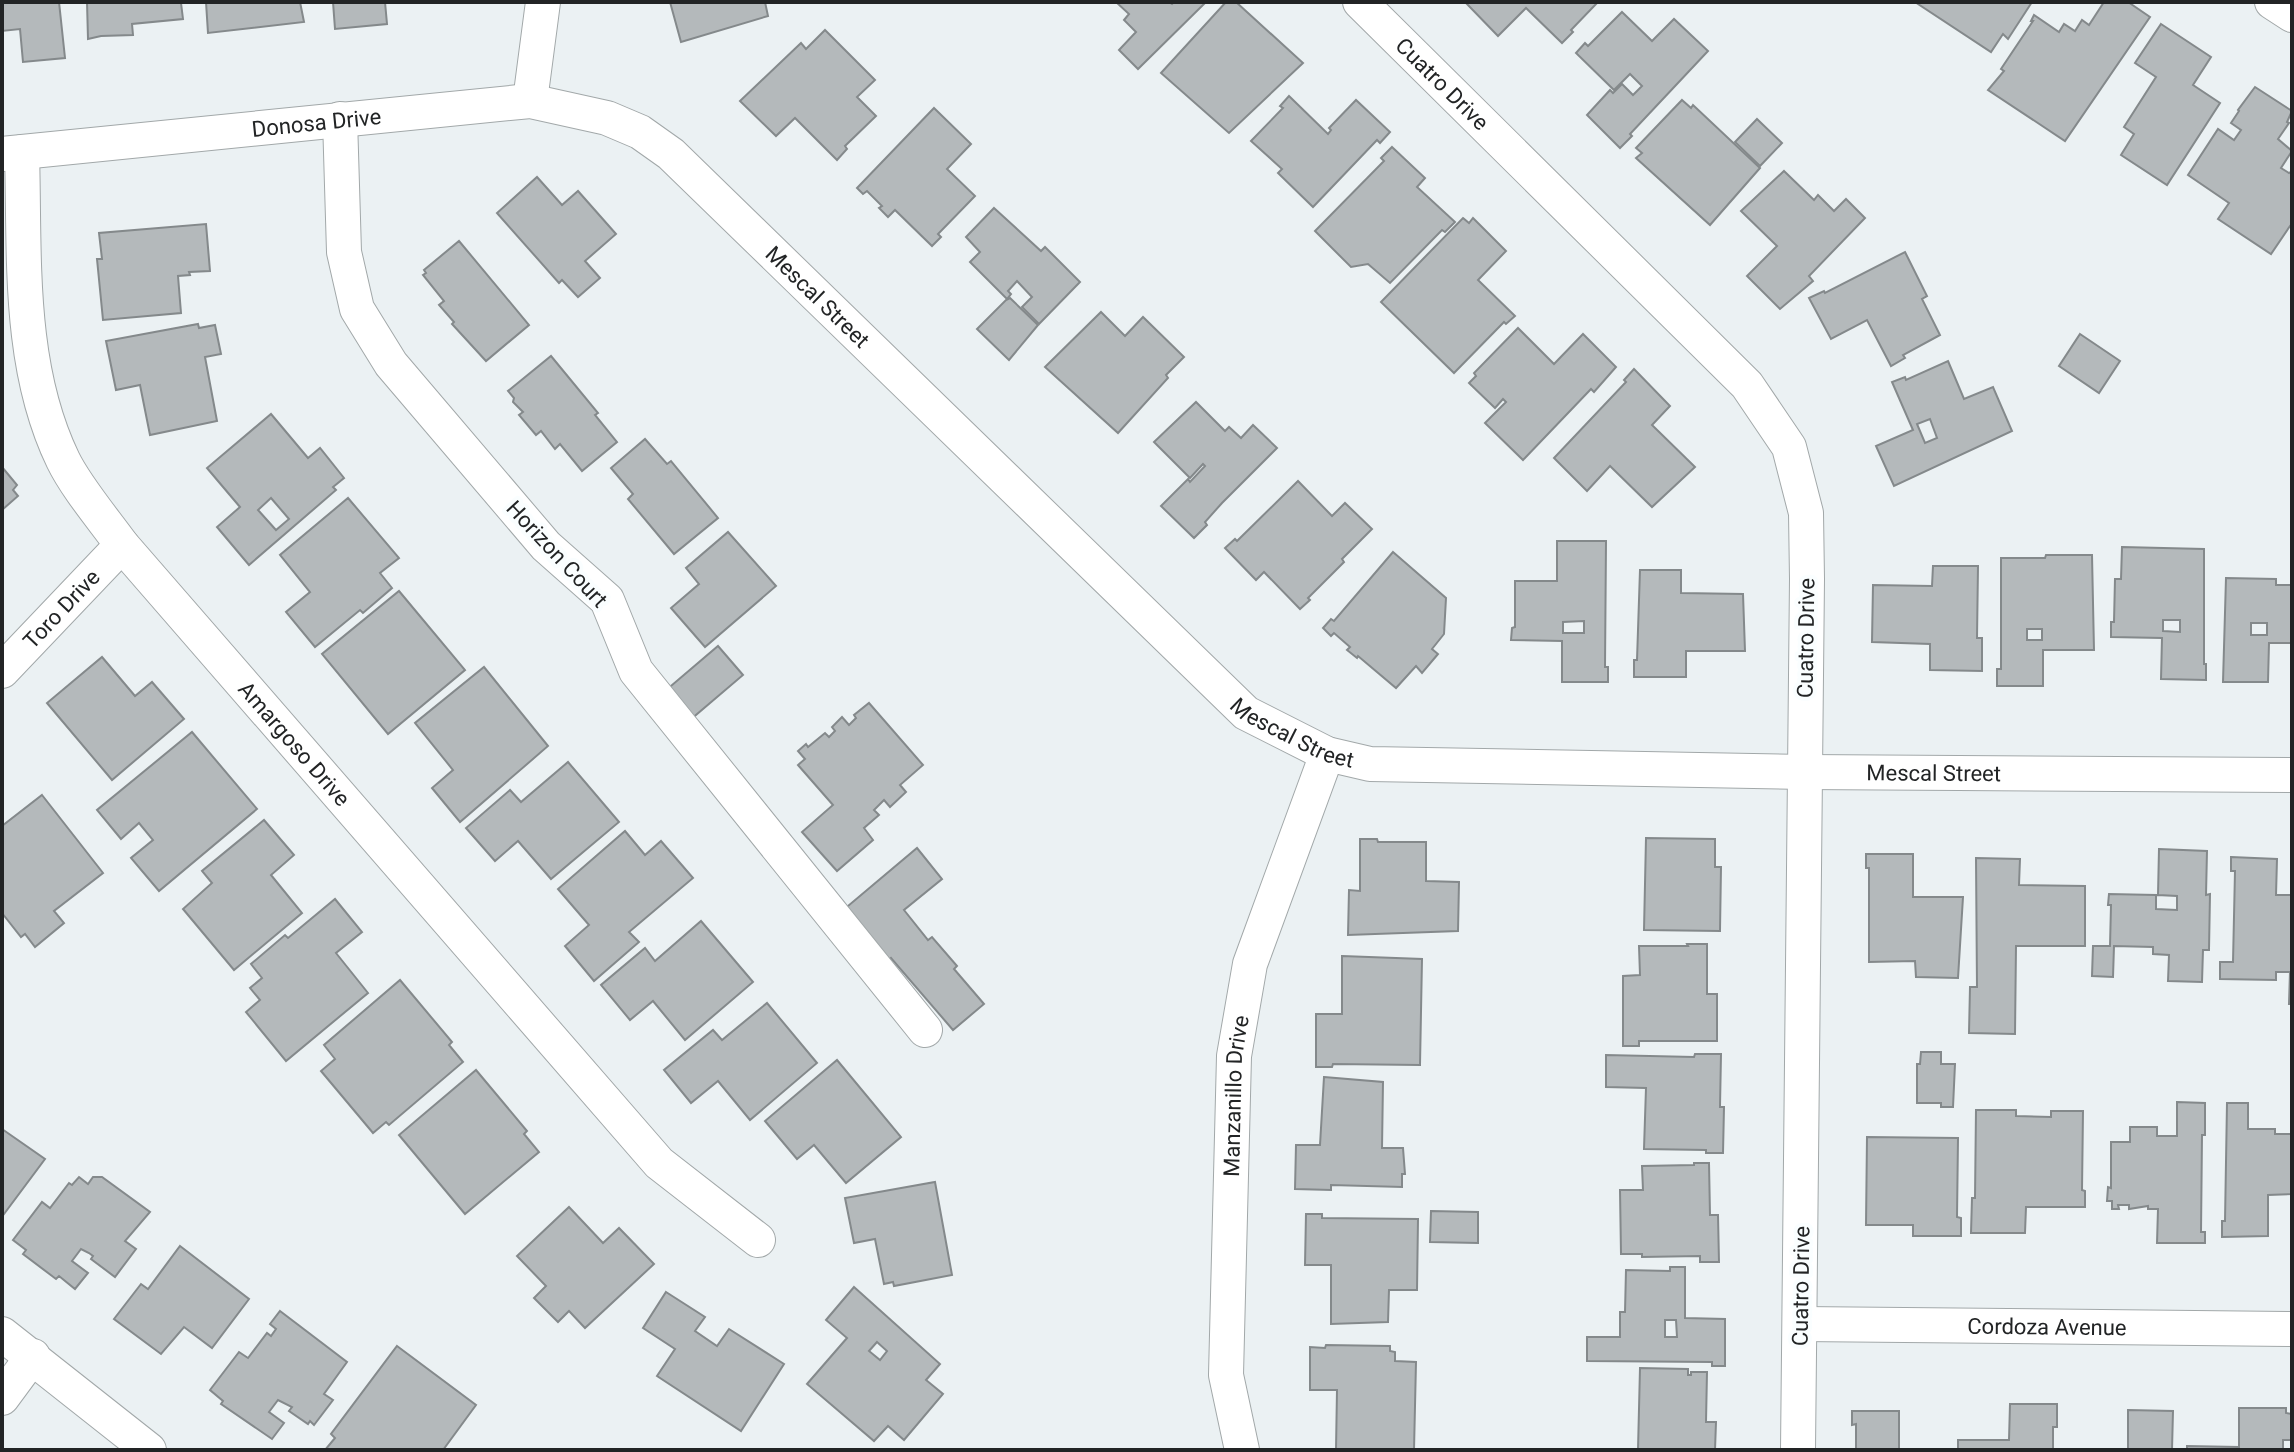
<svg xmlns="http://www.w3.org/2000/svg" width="2294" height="1452" font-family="Roboto,sans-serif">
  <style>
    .building { fill: #b4b9bb; stroke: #84898b; stroke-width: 2; fill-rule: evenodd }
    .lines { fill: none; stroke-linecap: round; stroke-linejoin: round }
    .minor-casing { stroke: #a2a8a9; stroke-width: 36 }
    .minor { stroke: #fff; stroke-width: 34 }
    .labels { text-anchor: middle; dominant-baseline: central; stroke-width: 8; stroke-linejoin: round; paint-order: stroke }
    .street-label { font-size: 22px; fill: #222425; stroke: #fafeff }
  </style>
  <rect width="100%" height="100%" fill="#ebf1f3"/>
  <!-- building -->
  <g class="building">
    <path d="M 2,2 L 59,2 L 65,58 L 23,62 L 20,29 L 2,31 Z"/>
    <path d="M 87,2 L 177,2 L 181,3 L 183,19 L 132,24 L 133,35 L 101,36 L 88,39 Z"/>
    <path d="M 206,2 L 300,2 L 304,22 L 208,33 Z"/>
    <path d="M 333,2 L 385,2 L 387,24 L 335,29 Z"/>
    <path d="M 670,2 L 765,2 L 768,16 L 681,42 Z"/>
    <path d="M 1116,2 L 1169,2 L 1172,4 L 1174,2 L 1206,2 L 1138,69 L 1119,50 L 1136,32 L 1124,20 L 1129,14 Z"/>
    <path d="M 1226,2 L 1236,2 L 1303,63 L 1229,133 L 1161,73 Z"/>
    <path d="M 1465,2 L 1598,2 L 1571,30 L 1573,32 L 1562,43 L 1526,8 L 1498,36 Z"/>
    <path d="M 1915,2 L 2032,2 L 2008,39 L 2003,34 L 1991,52 Z"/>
    <path d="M 2104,2 L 2128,2 L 2150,17 L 2065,141 L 1988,90 L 2004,71 L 2001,69 L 2033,21 L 2031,21 L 2034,15 L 2059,32 L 2064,24 L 2075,31 L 2082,20 L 2089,25 Z"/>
    <path d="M 1622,12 L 1652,41 L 1674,19 L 1708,51 L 1630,134 L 1632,136 L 1620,148 L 1587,115 L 1610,90 L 1613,93 L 1622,84 L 1633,95 L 1642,86 L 1630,74 L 1614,90 L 1576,53 L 1585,43 L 1588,46 Z"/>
    <path d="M 2161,24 L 2211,57 L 2193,85 L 2220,103 L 2167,185 L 2121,155 L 2134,134 L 2124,127 L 2156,77 L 2135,63 Z"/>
    <path d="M 825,30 L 875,80 L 857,97 L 876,116 L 845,146 L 847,149 L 837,160 L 795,118 L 776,136 L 740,101 L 801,43 L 806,49 Z"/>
    <path d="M 2255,87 L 2292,111 L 2287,122 L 2289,123 L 2278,139 L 2292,151 L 2281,168 L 2289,173 L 2292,171 L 2292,227 L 2290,226 L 2271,254 L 2218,219 L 2229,203 L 2188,175 L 2218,129 L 2234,140 L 2241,130 L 2231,123 L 2239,111 L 2238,110 Z"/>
    <path d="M 1289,96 L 1328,134 L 1331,130 L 1329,128 L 1356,100 L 1390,132 L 1380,143 L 1377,140 L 1313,207 L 1278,173 L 1282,169 L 1251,141 L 1283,108 L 1280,106 Z"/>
    <path d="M 1682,100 L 1691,108 L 1693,105 L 1760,168 L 1710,225 L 1636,158 L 1642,153 L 1636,148 Z"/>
    <path d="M 934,108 L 971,144 L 947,169 L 975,196 L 938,234 L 941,237 L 932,246 L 895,210 L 888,217 L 879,208 L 882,206 L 867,191 L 863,194 L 857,188 Z"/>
    <path d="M 1757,119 L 1782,143 L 1760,166 L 1735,142 Z"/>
    <path d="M 1392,147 L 1425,178 L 1417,187 L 1455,222 L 1445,232 L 1442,230 L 1390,283 L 1368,264 L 1351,267 L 1315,231 L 1384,161 L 1381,158 Z"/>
    <path d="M 1784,171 L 1814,200 L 1818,195 L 1834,211 L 1846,199 L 1865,218 L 1809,276 L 1813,281 L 1780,309 L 1747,276 L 1777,246 L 1741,211 Z"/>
    <path d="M 537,177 L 562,205 L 578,191 L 616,234 L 585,261 L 600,278 L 578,297 L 562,280 L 559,283 L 497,213 Z"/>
    <path d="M 994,208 L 1041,251 L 1045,247 L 1080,282 L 1039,324 L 1022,307 L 1032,297 L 1017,281 L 1008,291 L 1011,294 L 1007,299 L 970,262 L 980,252 L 966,237 Z"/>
    <path d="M 1463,218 L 1469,223 L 1473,218 L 1506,251 L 1478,280 L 1515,316 L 1506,324 L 1504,322 L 1454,373 L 1381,302 Z"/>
    <path d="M 206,224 L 210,271 L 189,272 L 190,275 L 178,276 L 181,313 L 103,320 L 97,259 L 102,259 L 99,233 Z"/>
    <path d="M 459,241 L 529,325 L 486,361 L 452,324 L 454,322 L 439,305 L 444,301 L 423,275 L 426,273 L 424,270 Z"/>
    <path d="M 1905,252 L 1927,296 L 1922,299 L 1940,335 L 1903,355 L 1905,358 L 1891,366 L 1867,320 L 1831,339 L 1809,298 L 1824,291 L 1825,293 Z"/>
    <path d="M 1010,298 L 1038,325 L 1009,360 L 977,329 L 1006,300 Z"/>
    <path d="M 1101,312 L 1125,336 L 1143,317 L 1184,357 L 1166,375 L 1168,378 L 1118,433 L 1045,367 Z"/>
    <path d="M 198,324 L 199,328 L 215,325 L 221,354 L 205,357 L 217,421 L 150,435 L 140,385 L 116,390 L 106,341 Z"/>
    <path d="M 1518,328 L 1554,364 L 1583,334 L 1616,367 L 1594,392 L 1591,389 L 1523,460 L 1485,423 L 1506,402 L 1503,399 L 1495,408 L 1469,383 L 1476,376 L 1474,373 Z"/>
    <path d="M 2080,334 L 2120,361 L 2099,393 L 2059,366 Z"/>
    <path d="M 551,356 L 598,413 L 595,415 L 617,442 L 582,471 L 560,444 L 555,449 L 541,431 L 536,435 L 519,415 L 523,412 L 513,402 L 514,398 L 508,391 Z"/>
    <path d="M 1948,361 L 1964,399 L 1993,387 L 2012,431 L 1894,486 L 1876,446 L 1913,430 L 1892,382 L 1905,377 L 1906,380 ZM 1930,419 L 1937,438 L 1925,443 L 1917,424 Z"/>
    <path d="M 1634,369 L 1670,406 L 1652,425 L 1695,467 L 1652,507 L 1610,466 L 1587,491 L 1554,458 L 1626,382 L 1624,380 Z"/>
    <path d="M 1196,402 L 1225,431 L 1229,427 L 1241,438 L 1253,425 L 1277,448 L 1222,503 L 1205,522 L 1207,525 L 1194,538 L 1161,506 L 1188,479 L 1190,482 L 1205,466 L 1203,464 L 1190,478 L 1154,442 Z"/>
    <path d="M 271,414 L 308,458 L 320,448 L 344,478 L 333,487 L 336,490 L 249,565 L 217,527 L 240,507 L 207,468 ZM 271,498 L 289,519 L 276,530 L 258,510 Z"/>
    <path d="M 645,439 L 667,464 L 671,461 L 718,518 L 674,554 L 628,499 L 633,494 L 611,468 Z"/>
    <path d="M 2,467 L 17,485 L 13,490 L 18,496 L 2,510 Z"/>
    <path d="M 1298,481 L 1332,516 L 1345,503 L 1372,529 L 1342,559 L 1344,562 L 1308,598 L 1310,600 L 1300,609 L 1264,572 L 1256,580 L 1225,548 L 1235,539 L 1237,541 Z"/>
    <path d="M 348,498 L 399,558 L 380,573 L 392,588 L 363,613 L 360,610 L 315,647 L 286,612 L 310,592 L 280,555 Z"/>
    <path d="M 728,532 L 776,586 L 705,647 L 671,608 L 699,584 L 686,568 Z"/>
    <path d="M 1557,541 L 1606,541 L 1605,667 L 1608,667 L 1608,682 L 1562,682 L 1562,641 L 1511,640 L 1512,628 L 1515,627 L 1515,581 L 1557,581 ZM 1584,621 L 1584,633 L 1563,633 L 1563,622 Z"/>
    <path d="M 2122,547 L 2204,549 L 2204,664 L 2206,664 L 2206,680 L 2161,679 L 2162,638 L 2111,637 L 2111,622 L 2114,622 L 2115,579 L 2121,579 ZM 2163,620 L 2180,620 L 2180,632 L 2163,631 Z"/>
    <path d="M 1393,552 L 1446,598 L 1444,634 L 1432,649 L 1438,654 L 1422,673 L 1416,666 L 1396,688 L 1358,656 L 1357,658 L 1347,650 L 1350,647 L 1334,633 L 1331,636 L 1323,628 L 1331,619 L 1334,621 Z"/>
    <path d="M 2046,555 L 2092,555 L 2094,650 L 2043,650 L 2043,686 L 1997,686 L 1997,669 L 2001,669 L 2001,558 L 2045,558 ZM 2027,629 L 2042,629 L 2042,640 L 2027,640 Z"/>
    <path d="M 1933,566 L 1978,566 L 1977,638 L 1982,638 L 1982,671 L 1930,670 L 1930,644 L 1872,642 L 1873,585 L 1932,586 Z"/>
    <path d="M 1640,570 L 1681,570 L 1681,593 L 1743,594 L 1745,651 L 1686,651 L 1686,677 L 1634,677 L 1634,660 L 1637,660 Z"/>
    <path d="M 2226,578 L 2276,579 L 2276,585 L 2292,585 L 2292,643 L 2269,643 L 2268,682 L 2223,682 ZM 2251,623 L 2267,623 L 2267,635 L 2251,635 Z"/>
    <path d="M 399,591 L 465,670 L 388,734 L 322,654 Z"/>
    <path d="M 718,646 L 743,675 L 690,720 L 665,691 Z"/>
    <path d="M 102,657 L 135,696 L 152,682 L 184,719 L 112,780 L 47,703 Z"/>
    <path d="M 484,667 L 548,746 L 460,822 L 432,788 L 453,770 L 415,723 Z"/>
    <path d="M 869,703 L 923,765 L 900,785 L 906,792 L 890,807 L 884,800 L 874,810 L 879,815 L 864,828 L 873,840 L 837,871 L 802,832 L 833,805 L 798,765 L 805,759 L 798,751 L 806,744 L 808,747 L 825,733 L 829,737 L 835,731 L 832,727 L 842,717 L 849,725 L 856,718 L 854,715 Z"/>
    <path d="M 192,732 L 257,809 L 159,891 L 131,858 L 153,840 L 139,823 L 121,839 L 97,810 Z"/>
    <path d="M 568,762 L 619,822 L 551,879 L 518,841 L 495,861 L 466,828 L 510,790 L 521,802 Z"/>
    <path d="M 42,795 L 103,873 L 54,911 L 64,923 L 35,947 L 25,934 L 21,937 L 2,913 L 2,826 Z"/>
    <path d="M 264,820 L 294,855 L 271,875 L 302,913 L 234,970 L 183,909 L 212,883 L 202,871 Z"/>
    <path d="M 625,831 L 645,855 L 661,841 L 693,878 L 629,932 L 639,942 L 594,981 L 565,946 L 589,925 L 558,889 Z"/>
    <path d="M 1646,838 L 1715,839 L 1715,867 L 1721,867 L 1720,931 L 1644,930 Z"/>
    <path d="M 1360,839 L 1377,839 L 1378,842 L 1426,842 L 1426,881 L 1459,882 L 1458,931 L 1348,935 L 1349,890 L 1360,891 Z"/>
    <path d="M 917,848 L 942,879 L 904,910 L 928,940 L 932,937 L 957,966 L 954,969 L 984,1004 L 953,1030 L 891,958 L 886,963 L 842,911 Z"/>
    <path d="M 2159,849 L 2207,851 L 2206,895 L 2210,894 L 2209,950 L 2203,950 L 2202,982 L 2168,981 L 2169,955 L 2153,954 L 2153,947 L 2114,946 L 2113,977 L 2092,976 L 2093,946 L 2110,946 L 2111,905 L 2108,905 L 2109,894 L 2156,895 L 2156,909 L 2177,910 L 2177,896 L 2158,895 Z"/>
    <path d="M 1866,854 L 1913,854 L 1913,897 L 1963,897 L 1958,978 L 1916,977 L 1915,961 L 1869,962 L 1869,868 L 1866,868 Z"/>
    <path d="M 2231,857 L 2277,859 L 2276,895 L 2292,895 L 2292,1004 L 2289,1004 L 2290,972 L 2276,972 L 2276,980 L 2220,979 L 2220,962 L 2233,962 L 2235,871 L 2231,871 Z"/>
    <path d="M 1976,858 L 2020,859 L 2019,885 L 2085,886 L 2085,946 L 2016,946 L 2015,1034 L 1969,1033 L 1970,987 L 1977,987 Z"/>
    <path d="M 335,899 L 362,932 L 336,953 L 368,993 L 286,1061 L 246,1012 L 260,1000 L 250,988 L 262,978 L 251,964 L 285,935 L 288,938 Z"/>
    <path d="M 701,921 L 753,982 L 685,1040 L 653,1001 L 630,1020 L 601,985 L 645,948 L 655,961 Z"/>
    <path d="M 1687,944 L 1707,944 L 1707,994 L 1717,994 L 1717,1041 L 1639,1041 L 1639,1046 L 1623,1046 L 1623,976 L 1640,975 L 1639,946 L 1688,946 Z"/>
    <path d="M 1342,956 L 1422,959 L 1420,1065 L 1333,1064 L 1332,1067 L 1316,1067 L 1316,1014 L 1342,1014 Z"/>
    <path d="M 400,980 L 452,1042 L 449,1045 L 463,1062 L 389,1125 L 386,1122 L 373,1133 L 321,1071 L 335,1059 L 324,1045 Z"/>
    <path d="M 767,1003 L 817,1063 L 750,1120 L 718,1081 L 691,1103 L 664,1070 L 713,1030 L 722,1040 Z"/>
    <path d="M 1921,1052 L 1941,1052 L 1941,1064 L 1955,1064 L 1953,1107 L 1941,1107 L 1941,1103 L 1917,1103 L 1917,1064 L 1920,1064 Z"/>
    <path d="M 1695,1054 L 1721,1054 L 1720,1107 L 1724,1107 L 1723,1153 L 1706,1153 L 1706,1150 L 1644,1149 L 1646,1088 L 1606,1087 L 1606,1055 L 1694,1057 Z"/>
    <path d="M 837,1060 L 901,1137 L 846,1183 L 814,1145 L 797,1159 L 765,1121 Z"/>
    <path d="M 476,1070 L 527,1131 L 524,1134 L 539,1152 L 465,1214 L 399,1135 Z"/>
    <path d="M 1324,1077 L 1383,1082 L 1382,1148 L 1403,1148 L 1405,1174 L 1402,1174 L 1402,1187 L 1331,1185 L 1331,1190 L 1295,1189 L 1296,1145 L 1320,1145 Z"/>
    <path d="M 2177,1102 L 2205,1103 L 2205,1135 L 2202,1135 L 2201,1232 L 2205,1232 L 2205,1243 L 2157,1243 L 2158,1209 L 2148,1209 L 2148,1206 L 2129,1209 L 2129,1205 L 2118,1205 L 2119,1209 L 2112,1209 L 2112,1201 L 2107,1201 L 2108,1187 L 2111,1188 L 2111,1142 L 2130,1142 L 2130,1127 L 2157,1127 L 2157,1136 L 2177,1136 Z"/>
    <path d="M 2227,1103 L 2248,1103 L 2248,1129 L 2275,1129 L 2275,1134 L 2292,1134 L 2292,1194 L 2268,1195 L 2268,1236 L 2222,1237 L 2222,1221 L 2225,1221 Z"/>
    <path d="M 1976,1110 L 2016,1110 L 2016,1116 L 2051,1117 L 2051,1111 L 2083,1111 L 2082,1190 L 2085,1191 L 2085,1207 L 2026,1207 L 2025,1233 L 1971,1233 L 1972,1198 L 1975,1198 Z"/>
    <path d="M 2,1129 L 45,1159 L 4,1214 L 2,1212 Z"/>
    <path d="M 1867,1137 L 1958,1138 L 1957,1217 L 1961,1218 L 1961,1236 L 1913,1236 L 1913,1225 L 1866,1225 Z"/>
    <path d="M 1694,1163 L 1709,1163 L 1710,1215 L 1718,1215 L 1719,1262 L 1700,1262 L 1700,1256 L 1642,1257 L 1642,1254 L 1621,1254 L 1620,1190 L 1643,1190 L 1642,1166 L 1694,1165 Z"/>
    <path d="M 79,1177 L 88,1184 L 93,1177 L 102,1177 L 150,1212 L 125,1241 L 136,1249 L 115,1277 L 91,1259 L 93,1256 L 89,1253 L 81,1249 L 72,1261 L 88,1273 L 75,1289 L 59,1276 L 56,1279 L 23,1254 L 26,1250 L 13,1240 L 42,1202 L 50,1208 L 69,1183 L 72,1185 Z"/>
    <path d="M 935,1182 L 952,1275 L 894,1286 L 893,1282 L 884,1284 L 875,1239 L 854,1243 L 845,1198 Z"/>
    <path d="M 569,1207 L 603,1243 L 619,1228 L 654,1264 L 585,1328 L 569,1311 L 558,1322 L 534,1298 L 546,1286 L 517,1256 Z"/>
    <path d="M 1431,1211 L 1478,1212 L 1478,1243 L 1430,1242 Z"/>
    <path d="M 1306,1214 L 1322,1214 L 1322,1218 L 1418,1219 L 1417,1290 L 1389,1290 L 1388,1322 L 1331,1324 L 1331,1265 L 1305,1265 Z"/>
    <path d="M 180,1246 L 249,1299 L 212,1348 L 184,1327 L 161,1354 L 114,1319 L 141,1284 L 148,1289 Z"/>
    <path d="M 1670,1267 L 1685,1267 L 1685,1318 L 1725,1319 L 1725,1366 L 1712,1366 L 1712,1362 L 1587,1361 L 1587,1337 L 1620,1337 L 1620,1312 L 1625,1312 L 1626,1270 L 1670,1271 ZM 1665,1320 L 1676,1320 L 1677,1337 L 1665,1337 Z"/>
    <path d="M 854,1287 L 940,1364 L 926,1380 L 943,1394 L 904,1440 L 888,1426 L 874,1441 L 807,1384 L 847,1338 L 826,1320 ZM 877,1342 L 887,1351 L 880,1360 L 869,1351 Z"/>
    <path d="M 666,1292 L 705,1317 L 695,1331 L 717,1346 L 729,1329 L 784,1364 L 741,1431 L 657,1376 L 675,1349 L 643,1328 Z"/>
    <path d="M 280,1311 L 347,1362 L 324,1394 L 333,1400 L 314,1425 L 310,1421 L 308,1424 L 289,1411 L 292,1407 L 278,1400 L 269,1412 L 284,1423 L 272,1439 L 221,1404 L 223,1401 L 210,1390 L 239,1352 L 248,1358 L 267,1333 L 271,1336 L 276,1329 L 270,1324 Z"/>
    <path d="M 1326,1345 L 1390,1346 L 1390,1351 L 1395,1352 L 1395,1361 L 1416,1362 L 1414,1450 L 1336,1450 L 1337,1390 L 1310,1390 L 1310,1347 L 1325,1348 Z"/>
    <path d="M 397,1346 L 476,1405 L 443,1450 L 325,1450 L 335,1438 L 331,1434 Z"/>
    <path d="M 1640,1368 L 1688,1369 L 1688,1375 L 1691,1375 L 1691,1372 L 1707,1372 L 1706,1422 L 1716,1422 L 1715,1450 L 1638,1450 Z"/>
    <path d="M 2010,1404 L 2057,1404 L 2057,1427 L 2053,1427 L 2053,1450 L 1958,1450 L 1958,1440 L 2009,1440 Z"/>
    <path d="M 2239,1408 L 2286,1408 L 2286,1413 L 2292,1414 L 2292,1440 L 2283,1440 L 2283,1450 L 2187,1450 L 2187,1446 L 2239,1447 Z"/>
    <path d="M 2128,1410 L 2173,1411 L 2172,1450 L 2128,1450 Z"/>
    <path d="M 1852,1411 L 1899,1411 L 1899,1450 L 1856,1450 L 1856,1424 L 1852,1425 Z"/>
  </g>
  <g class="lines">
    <defs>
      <g id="minor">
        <path id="s1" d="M 1360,2 L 1747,385 L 1789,447 L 1806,513 L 1807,579 L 1798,1450"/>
        <path d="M 2272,2 L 2292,15"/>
        <path d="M 530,101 L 543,2"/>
        <path d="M 340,119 L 344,252 L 357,309 L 391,364 L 546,546 L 607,600 L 636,671 L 925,1030"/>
        <path id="s2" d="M 22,152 C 25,254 17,365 63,460 C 76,487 104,520 122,545 L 659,1163 L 758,1240"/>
        <path id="s3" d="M 2,154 L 530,101 L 607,118 L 640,132 L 671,154 L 1246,713 L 1327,754 L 1370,764 L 1805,772 L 2292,775"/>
        <path id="s4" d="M 2,671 L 122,545"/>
        <path id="s5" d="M 1801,1324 L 2292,1329"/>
        <path d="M 2,1334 L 149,1450"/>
        <path d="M 2,1398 L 33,1356"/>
        <path id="s6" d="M 1242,1450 L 1226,1375 L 1234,1056 L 1250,964 L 1327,754"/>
      </g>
    </defs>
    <!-- minor casing -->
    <use href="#minor" class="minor-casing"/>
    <!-- minor -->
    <use href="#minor" class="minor"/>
  </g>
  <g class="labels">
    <!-- street labels -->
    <g class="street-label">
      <text stroke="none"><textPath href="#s1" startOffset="116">Cuatro Drive</textPath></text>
      <text stroke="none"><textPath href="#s3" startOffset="316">Donosa Drive</textPath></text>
      <text stroke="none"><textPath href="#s3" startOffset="888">Mescal Street</textPath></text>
      <text transform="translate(557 554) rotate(47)">Horizon Court</text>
      <text stroke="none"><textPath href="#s4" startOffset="86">Toro Drive</textPath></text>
      <text transform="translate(1806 638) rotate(-89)">Cuatro Drive</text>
      <text stroke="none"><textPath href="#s3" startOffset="1536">Mescal Street</textPath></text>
      <text stroke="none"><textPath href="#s2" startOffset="680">Amargoso Drive</textPath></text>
      <text stroke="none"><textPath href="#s3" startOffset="2184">Mescal Street</textPath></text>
      <text stroke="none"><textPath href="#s6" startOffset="356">Manzanillo Drive</textPath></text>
      <text transform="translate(1801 1286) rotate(-89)">Cuatro Drive</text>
      <text stroke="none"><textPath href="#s5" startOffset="246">Cordoza Avenue</textPath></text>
    </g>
  </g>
  <!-- border -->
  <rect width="2294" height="1452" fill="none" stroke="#222425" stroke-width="8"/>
</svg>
